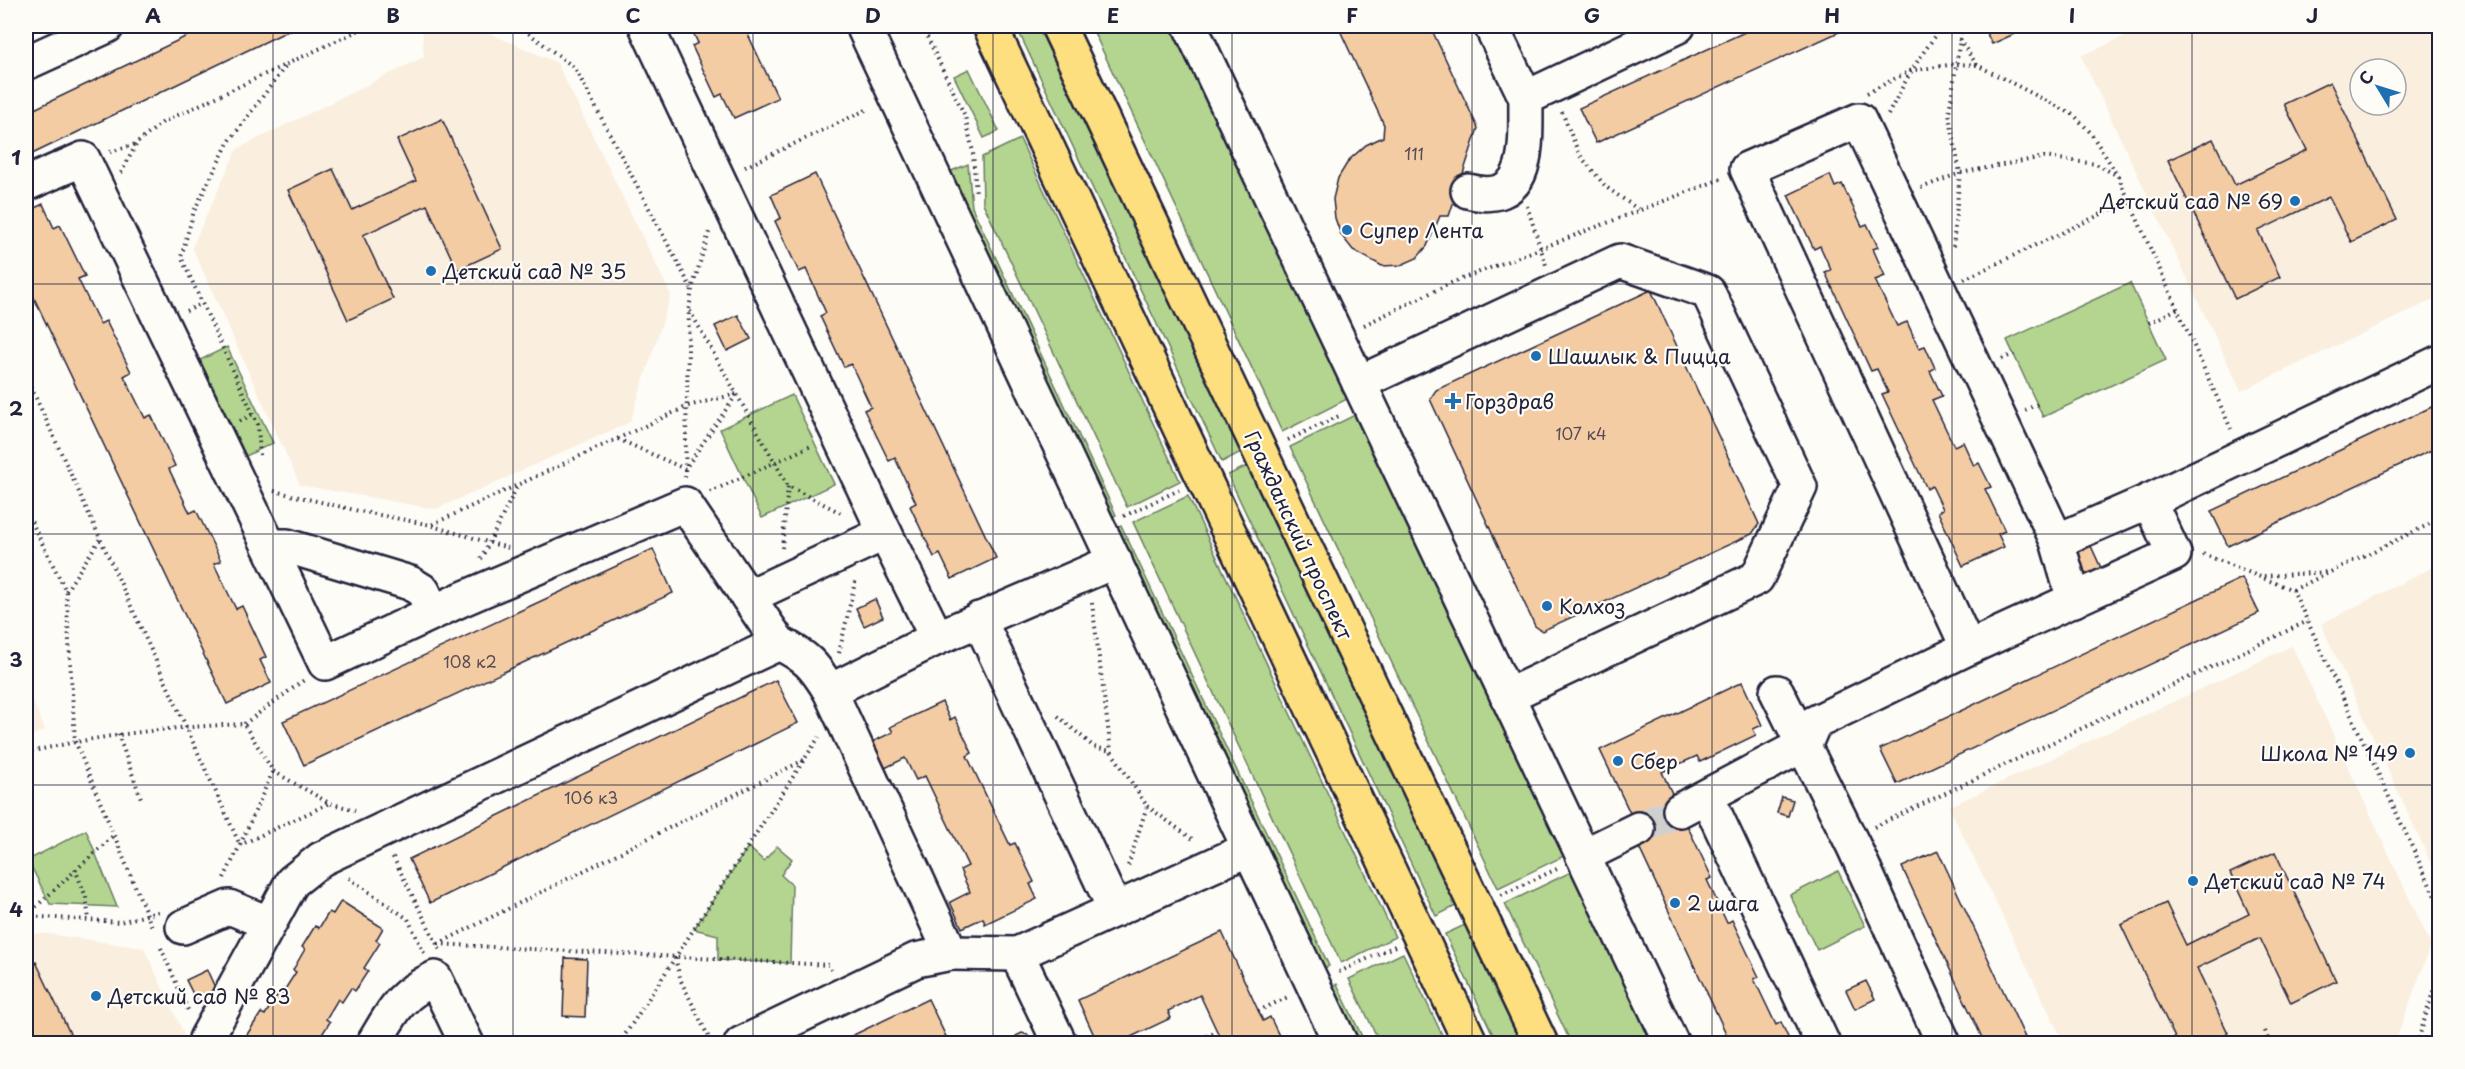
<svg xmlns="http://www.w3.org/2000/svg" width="2465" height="1069" font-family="'Playpen Sans',sans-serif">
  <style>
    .built { fill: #faeede; fill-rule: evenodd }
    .green { fill: #b3d58f; stroke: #6a7c65; stroke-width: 1.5 }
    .building { fill: #f4cca4; stroke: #22223b; stroke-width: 1.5 }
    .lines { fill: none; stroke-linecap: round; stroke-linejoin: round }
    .minor-tunnel { stroke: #d1d0d1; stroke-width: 33; stroke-dasharray: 33 16; stroke-linecap: butt }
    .minor-casing { stroke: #22223b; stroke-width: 38 }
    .major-casing { stroke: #22223b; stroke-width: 38 }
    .path { stroke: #22223b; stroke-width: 4; stroke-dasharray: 1.5 4.5; stroke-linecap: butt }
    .minor { stroke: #fdfcf7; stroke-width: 33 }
    .major { stroke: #fedf80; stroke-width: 33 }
    .grid { fill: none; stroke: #22223b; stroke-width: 1.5; stroke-opacity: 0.55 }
    .poi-dot { fill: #1f6fb2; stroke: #fdfcf7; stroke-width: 2 }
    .labels { text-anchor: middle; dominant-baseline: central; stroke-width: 4.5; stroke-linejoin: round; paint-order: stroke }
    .number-label { font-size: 16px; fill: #564c55 }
    .poi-label { font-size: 20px; fill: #22223b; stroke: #fdfcf7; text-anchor: start }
    .street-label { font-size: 20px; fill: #22223b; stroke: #fdfcf7 }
    .neatline { fill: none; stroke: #22223b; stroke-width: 2 }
    .grid-label { font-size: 20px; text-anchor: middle; font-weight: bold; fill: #22223b }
  </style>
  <rect width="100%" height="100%" fill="#fdfcf7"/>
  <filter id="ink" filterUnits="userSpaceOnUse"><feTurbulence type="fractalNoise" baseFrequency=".0167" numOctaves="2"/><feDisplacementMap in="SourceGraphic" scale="12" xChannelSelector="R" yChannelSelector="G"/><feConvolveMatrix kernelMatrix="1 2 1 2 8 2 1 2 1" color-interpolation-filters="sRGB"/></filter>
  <g filter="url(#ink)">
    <!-- built -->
    <g class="built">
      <path d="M 422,26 L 473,26 L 557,63 L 671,295 L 630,422 L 436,509 L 300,485 L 192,247 L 237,149 L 424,57 Z"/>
      <path d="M 2148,26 L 2439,26 L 2439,297 L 2241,391 L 2081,56 ZM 2360,69 L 2396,69 L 2396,105 L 2360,105 Z"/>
      <path d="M 2439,564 L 2439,881 L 2321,624 Z"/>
      <path d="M 2292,646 L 2431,945 L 2395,1043 L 2064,1043 L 1949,807 Z"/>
      <path d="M 26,686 L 45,730 L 26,738 Z"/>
      <path d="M 26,933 L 48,934 L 144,948 L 188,1043 L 26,1044 Z"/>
    </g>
    <!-- green -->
    <g class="green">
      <path d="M 1016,26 L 1040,26 L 1241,452 L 1222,462 Z"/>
      <path d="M 1091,26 L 1176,26 L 1351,397 L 1282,432 Z"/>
      <path d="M 969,69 L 999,131 L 984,138 L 954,76 Z"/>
      <path d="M 1020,139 L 1180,481 L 1127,507 L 983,203 L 982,157 Z"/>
      <path d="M 968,164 L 972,207 L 1116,515 L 1110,518 L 949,172 Z"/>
      <path d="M 2130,283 L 2166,360 L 2043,417 L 2007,340 Z"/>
      <path d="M 227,347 L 273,443 L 246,456 L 200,360 Z"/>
      <path d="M 792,395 L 834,484 L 762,518 L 720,429 Z"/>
      <path d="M 1359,413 L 1568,854 L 1498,888 L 1290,447 Z"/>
      <path d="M 1247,466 L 1456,906 L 1436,916 L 1228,475 Z"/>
      <path d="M 1188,496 L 1395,937 L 1341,963 L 1133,522 Z"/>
      <path d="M 1121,525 L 1329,966 L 1323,969 L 1115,528 Z"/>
      <path d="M 86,830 L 117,907 L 50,904 L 28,860 Z"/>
      <path d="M 777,846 L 792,859 L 781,875 L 792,885 L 790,963 L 718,960 L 718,935 L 694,929 L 748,847 L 764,861 Z"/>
      <path d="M 1575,870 L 1657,1043 L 1571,1043 L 1505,904 Z"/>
      <path d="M 1838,871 L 1865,926 L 1817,950 L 1790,895 Z"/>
      <path d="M 1465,925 L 1521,1043 L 1497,1043 L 1445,934 Z"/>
      <path d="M 1403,953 L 1446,1043 L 1380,1043 L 1349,979 Z"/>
      <path d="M 1337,984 L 1365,1043 L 1359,1043 L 1332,987 Z"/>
    </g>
    <!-- building -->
    <g class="building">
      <path d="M 208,26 L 298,26 L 26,157 L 26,113 Z"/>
      <path d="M 690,26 L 744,26 L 778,98 L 734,118 L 722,94 L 716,97 L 692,46 L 698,43 Z"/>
      <path d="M 1338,26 L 1430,26 L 1478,128 L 1449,216 L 1440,216 L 1427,246 L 1417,258 L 1401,265 L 1382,266 L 1353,250 L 1341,235 L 1335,218 L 1333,199 L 1338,178 L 1349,160 L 1366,145 L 1383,137 L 1384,125 Z"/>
      <path d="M 1758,26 L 1852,26 L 1596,143 L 1579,108 Z"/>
      <path d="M 1983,26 L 2032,26 L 1992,44 Z"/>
      <path d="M 2330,82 L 2397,220 L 2351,242 L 2329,197 L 2258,231 L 2280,277 L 2235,299 L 2168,160 L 2213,139 L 2235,185 L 2307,150 L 2284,104 Z"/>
      <path d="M 442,119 L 502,249 L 457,270 L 427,205 L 363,235 L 393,299 L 348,320 L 288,190 L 333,169 L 352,210 L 416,181 L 397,140 Z"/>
      <path d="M 815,174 L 996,558 L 952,579 L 940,554 L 934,557 L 910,506 L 916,503 L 895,458 L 889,461 L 864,410 L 871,407 L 851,364 L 844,367 L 820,316 L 826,313 L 806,269 L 799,272 L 775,221 L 781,218 L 771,195 Z"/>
      <path d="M 1830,175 L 1835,187 L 1842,184 L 1862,226 L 1867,224 L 1878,247 L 1873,249 L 1885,276 L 1875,280 L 1897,326 L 1907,322 L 1919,348 L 1925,346 L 1935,368 L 1930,371 L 1942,396 L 1932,400 L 1954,446 L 1963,442 L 1974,466 L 1979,463 L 1991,487 L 1985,489 L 2005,531 L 1998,534 L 2004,547 L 1963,566 L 1938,512 L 1943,509 L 1932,486 L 1927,489 L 1882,394 L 1888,392 L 1884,384 L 1877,369 L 1871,371 L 1825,272 L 1831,270 L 1820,246 L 1814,249 L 1788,195 Z"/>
      <path d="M 43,204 L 54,228 L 60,225 L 85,276 L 78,279 L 100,324 L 106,321 L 131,372 L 124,376 L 145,418 L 151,415 L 175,466 L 169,469 L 190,513 L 196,510 L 221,561 L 214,564 L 236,609 L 242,606 L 266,657 L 260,660 L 271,683 L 227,704 L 26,281 L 26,212 Z"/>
      <path d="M 1651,290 L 1759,524 L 1752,534 L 1542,631 L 1535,626 L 1430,399 L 1436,390 Z"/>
      <path d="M 738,315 L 751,339 L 727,351 L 715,326 Z"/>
      <path d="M 2440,403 L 2440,446 L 2228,546 L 2211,511 Z"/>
      <path d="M 2091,546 L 2101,568 L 2079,578 L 2069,557 Z"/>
      <path d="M 653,549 L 673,593 L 304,765 L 283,721 Z"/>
      <path d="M 2242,578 L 2259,613 L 1897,784 L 1880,749 Z"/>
      <path d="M 875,599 L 883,617 L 864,626 L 856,608 Z"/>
      <path d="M 776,680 L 798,723 L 430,903 L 409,859 Z"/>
      <path d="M 1742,682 L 1762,725 L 1753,729 L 1756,735 L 1700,762 L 1697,756 L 1662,772 L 1712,878 L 1707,880 L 1727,923 L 1732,920 L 1759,977 L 1754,979 L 1776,1025 L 1781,1022 L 1791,1044 L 1731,1044 L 1635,839 L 1641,836 L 1600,750 Z"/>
      <path d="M 942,702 L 950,720 L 955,717 L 972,753 L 967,756 L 1010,845 L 1015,843 L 1034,882 L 1030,884 L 1037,899 L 985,924 L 983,918 L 962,928 L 950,902 L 970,892 L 960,870 L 968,866 L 925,776 L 916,780 L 905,758 L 885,768 L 872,742 L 893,732 L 890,727 Z"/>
      <path d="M 1782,797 L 1793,800 L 1788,816 L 1777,813 Z"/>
      <path d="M 1938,851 L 2028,1044 L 1985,1044 L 1902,867 Z"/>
      <path d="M 2275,852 L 2336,981 L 2291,1003 L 2260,938 L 2197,968 L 2228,1033 L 2205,1044 L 2178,1044 L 2121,925 L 2166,903 L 2186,945 L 2249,914 L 2230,873 Z"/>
      <path d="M 341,901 L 383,928 L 376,940 L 380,943 L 364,968 L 368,971 L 355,991 L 351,988 L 342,1002 L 338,999 L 326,1019 L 330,1022 L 321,1036 L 325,1038 L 322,1044 L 247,1044 L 250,1038 L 246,1036 L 261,1013 L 265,1015 L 279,992 L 282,994 L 296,972 L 293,970 L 305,949 L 302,947 L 315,926 L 319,928 L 329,912 L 333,914 Z"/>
      <path d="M 1222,932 L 1263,1021 L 1270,1017 L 1283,1044 L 1223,1044 L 1200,995 L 1168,1011 L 1171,1018 L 1116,1044 L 1110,1044 L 1108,1039 L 1098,1044 L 1078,1000 Z"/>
      <path d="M 565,958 L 587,959 L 585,1017 L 563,1016 Z"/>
      <path d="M 36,962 L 75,1044 L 26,1044 L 26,967 Z"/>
      <path d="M 207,970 L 217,992 L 197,1002 L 186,980 Z"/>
      <path d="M 1866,981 L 1875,999 L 1855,1009 L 1846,990 Z"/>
      <path d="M 928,999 L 949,1043 L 947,1044 L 835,1044 Z"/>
      <path d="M 1022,1033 L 1028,1035 L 1031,1040 L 1030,1044 L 1015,1044 L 1016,1036 Z"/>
    </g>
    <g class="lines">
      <!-- minor-tunnel -->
      <path class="minor-tunnel" d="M 1638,829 L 1680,810"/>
      <defs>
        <g id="minor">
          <path d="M 646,26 L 885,533 L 937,638 L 1115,561"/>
          <path d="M 863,26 L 1341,1044"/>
          <path d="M 1190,26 L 1672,1044"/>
          <path d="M 1491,26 L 1526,98"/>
          <path d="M 26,63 L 107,26"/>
          <path d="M 26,184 L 83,159 L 325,663 L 460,600 L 685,504 L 779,643"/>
          <path d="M 1468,191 C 1534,208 1525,140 1526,98 L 1678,26"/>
          <path d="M 1359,383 L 1620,261 L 1708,292 L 1800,487 L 1757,578 L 1507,696"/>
          <path d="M 2057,541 L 2149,501"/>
          <path d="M 269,546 L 287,546 L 410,583 L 423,591 L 433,612"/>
          <path d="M 748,597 L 885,533"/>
          <path d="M 979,619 L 1115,910"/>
          <path d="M 1968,648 L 1747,169 L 1859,120 L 2057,541 L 2074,600"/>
          <path d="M 1777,692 L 1854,847 L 1944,1044"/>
          <path d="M 1707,797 L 1823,1044"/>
          <path d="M 1680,810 L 1805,744 L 1814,723 L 1968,648 L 2174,554 L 2149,501 L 2440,362"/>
          <path d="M 1583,856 L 1638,829"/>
          <path d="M 183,927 L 229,907 L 268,923"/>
          <path d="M 951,953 L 1017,954 L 1249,849"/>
          <path d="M 1017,954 L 1060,1044"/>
          <path d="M 206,1044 L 206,1039 L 292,882 L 321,859 L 779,643 C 807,657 814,665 830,691"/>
          <path d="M 373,1044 C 394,1010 398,996 435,978 L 467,1044"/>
          <path d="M 741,1044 L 916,960 L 951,953 L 830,691 L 937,638"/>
        </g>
        <g id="major">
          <path d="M 990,26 L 1471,1044"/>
          <path d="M 1058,26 L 1541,1044"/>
        </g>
      </defs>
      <!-- minor casing -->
      <use href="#minor" class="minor-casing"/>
      <!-- major casing -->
      <use href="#major" class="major-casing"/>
      <!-- path -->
      <g class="path">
        <path d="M 519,26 L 575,68 L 691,288"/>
        <path d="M 922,26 L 965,116 L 973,152 L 976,195"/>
        <path d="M 1962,26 L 1949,113 L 1960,173 L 2044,157 L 2096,164 L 2118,176 L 2231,429"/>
        <path d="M 1959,39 L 1977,65 L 2074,115 L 2090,132 L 2117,174"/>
        <path d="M 1867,93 L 1910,71 L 1955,64 L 1977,65"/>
        <path d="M 1562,112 L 1579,154 L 1606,187 L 1639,210"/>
        <path d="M 1888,115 C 1904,83 1920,53 1944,26"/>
        <path d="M 110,152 L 136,144 L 163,122 L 368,26"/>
        <path d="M 745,167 L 868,109"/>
        <path d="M 121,173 L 136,145"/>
        <path d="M 1921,188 L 1960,173 L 1953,247"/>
        <path d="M 1527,206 L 1546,265"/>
        <path d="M 1964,279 L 2129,201"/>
        <path d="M 186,311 L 202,304"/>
        <path d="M 690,311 L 788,486 L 843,514"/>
        <path d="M 2149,323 L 2177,309"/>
        <path d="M 1364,325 L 1451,283 L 1721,179"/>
        <path d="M 2002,359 L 2014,354"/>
        <path d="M 26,376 L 240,845 L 273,771"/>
        <path d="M 2025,410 L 2038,404"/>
        <path d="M 240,421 L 253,414"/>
        <path d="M 618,439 L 685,469 L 736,395"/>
        <path d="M 1288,440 L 1341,415"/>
        <path d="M 260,455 L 258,425 L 181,257 L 194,211 L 228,143 L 287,64"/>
        <path d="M 685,477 L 689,310 L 692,289 L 710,229"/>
        <path d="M 274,491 L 359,511 L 431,525 L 688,406 L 736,394"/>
        <path d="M 710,492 L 813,445"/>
        <path d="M 26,511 L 66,591 L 75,741 L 152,927"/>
        <path d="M 1124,516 L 1179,490"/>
        <path d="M 432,526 L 508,548"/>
        <path d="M 782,548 L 788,486"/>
        <path d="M 2203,554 L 2293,590 L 2440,907"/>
        <path d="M 481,559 L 518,485"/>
        <path d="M 2264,576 L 2328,572"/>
        <path d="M 2293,590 L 2440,519"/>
        <path d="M 66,591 L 100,539"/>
        <path d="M 1092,603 L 1111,751 L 1147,806 L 1128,866"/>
        <path d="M 839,653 L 856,578"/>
        <path d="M 1058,716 L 1094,747 L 1111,751"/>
        <path d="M 244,724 L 304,680"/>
        <path d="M 118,734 L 142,801"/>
        <path d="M 26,753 C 98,735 169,727 244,724 L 273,771 L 329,803 L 355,810"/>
        <path d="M 1147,806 L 1195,841"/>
        <path d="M 1874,827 L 2308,621"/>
        <path d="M 393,857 L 440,950"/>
        <path d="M 75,869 L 86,897 L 89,920"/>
        <path d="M 224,878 L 240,845 L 328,804"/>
        <path d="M 349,878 L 408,919 L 424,953"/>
        <path d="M 1501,895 L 1557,869"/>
        <path d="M 27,915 L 114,835"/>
        <path d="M 26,916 L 120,922 L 158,912"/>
        <path d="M 438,944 L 829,965 L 831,970"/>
        <path d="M 438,944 L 804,760"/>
        <path d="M 161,948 L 188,1010"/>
        <path d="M 675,958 L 681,981 L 711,1042"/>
        <path d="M 1339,972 L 1395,946"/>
        <path d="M 1258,1011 L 1288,997"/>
        <path d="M 2265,1031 L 2270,1044"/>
        <path d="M 619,1044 L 819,737"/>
        <path d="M 1190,1044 L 1217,1031"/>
        <path d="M 2417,1044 L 2440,969"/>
      </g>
      <!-- minor -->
      <use href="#minor" class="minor"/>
      <!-- major -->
      <use href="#major" class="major"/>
    </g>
  </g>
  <!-- grid -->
  <path class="grid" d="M 273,26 L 273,1044M 513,26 L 513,1044M 753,26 L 753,1044M 993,26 L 993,1044M 1232,26 L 1232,1044M 1472,26 L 1472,1044M 1712,26 L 1712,1044M 1952,26 L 1952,1044M 2192,26 L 2192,1044M 26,284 L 2440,284M 26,534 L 2440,534M 26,785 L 2440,785"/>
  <!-- markers -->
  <g class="poi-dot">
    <circle cx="2295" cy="201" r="6"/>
    <circle cx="1347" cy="230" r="6"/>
    <circle cx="431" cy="271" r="6"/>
    <circle cx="1536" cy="356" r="6"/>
    <path d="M1450 392h6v6h6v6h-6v6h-6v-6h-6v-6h6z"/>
    <circle cx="1547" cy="606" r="6"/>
    <circle cx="2410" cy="753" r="6"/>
    <circle cx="1618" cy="761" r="6"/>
    <circle cx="2193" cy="881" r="6"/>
    <circle cx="1675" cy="903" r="6"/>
    <circle cx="96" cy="996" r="6"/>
  </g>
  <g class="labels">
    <!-- number labels -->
    <g class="number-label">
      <text x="1414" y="153">111</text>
      <text x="1581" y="433">107 к4</text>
      <text x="470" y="661">108 к2</text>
      <text x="591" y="797">106 к3</text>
    </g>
    <!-- poi labels -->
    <g class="poi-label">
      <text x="2283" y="201" text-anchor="end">Детский сад № 69</text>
      <text x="1359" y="230">Супер Лента</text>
      <text x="443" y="271">Детский сад № 35</text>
      <text x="1548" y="356">Шашлык &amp; Пицца</text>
      <text x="1465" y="401">Горздрав</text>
      <text x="1559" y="606">Колхоз</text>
      <text x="2398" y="753" text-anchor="end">Школа № 149</text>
      <text x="1630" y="761">Сбер</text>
      <text x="2205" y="881">Детский сад № 74</text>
      <text x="1687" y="903">2 шага</text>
      <text x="108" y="996">Детский сад № 83</text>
    </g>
    <!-- street labels -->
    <g class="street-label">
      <text transform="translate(1299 535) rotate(65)">Гражданский проспект</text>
    </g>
  </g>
  <!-- margin -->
  <rect width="2465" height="1069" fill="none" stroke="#fdfcf7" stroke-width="66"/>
  <!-- north arrow -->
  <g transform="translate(2378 87) rotate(308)"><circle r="28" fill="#fdfcf7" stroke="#a5a5ac" stroke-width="1.5"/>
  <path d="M0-4.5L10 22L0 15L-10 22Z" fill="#1f6fb2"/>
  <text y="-9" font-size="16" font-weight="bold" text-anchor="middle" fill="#22223b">С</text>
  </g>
  <rect x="33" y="33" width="2399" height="1003" class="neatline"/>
  <g class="grid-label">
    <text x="153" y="23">A</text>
    <text x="393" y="23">B</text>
    <text x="633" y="23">C</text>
    <text x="873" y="23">D</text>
    <text x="1113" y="23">E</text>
    <text x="1352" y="23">F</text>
    <text x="1592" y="23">G</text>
    <text x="1832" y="23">H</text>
    <text x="2072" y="23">I</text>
    <text x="2312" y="23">J</text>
    <text x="16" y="165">1</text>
    <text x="16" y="416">2</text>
    <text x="16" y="667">3</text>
    <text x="16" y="917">4</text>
  </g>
</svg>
